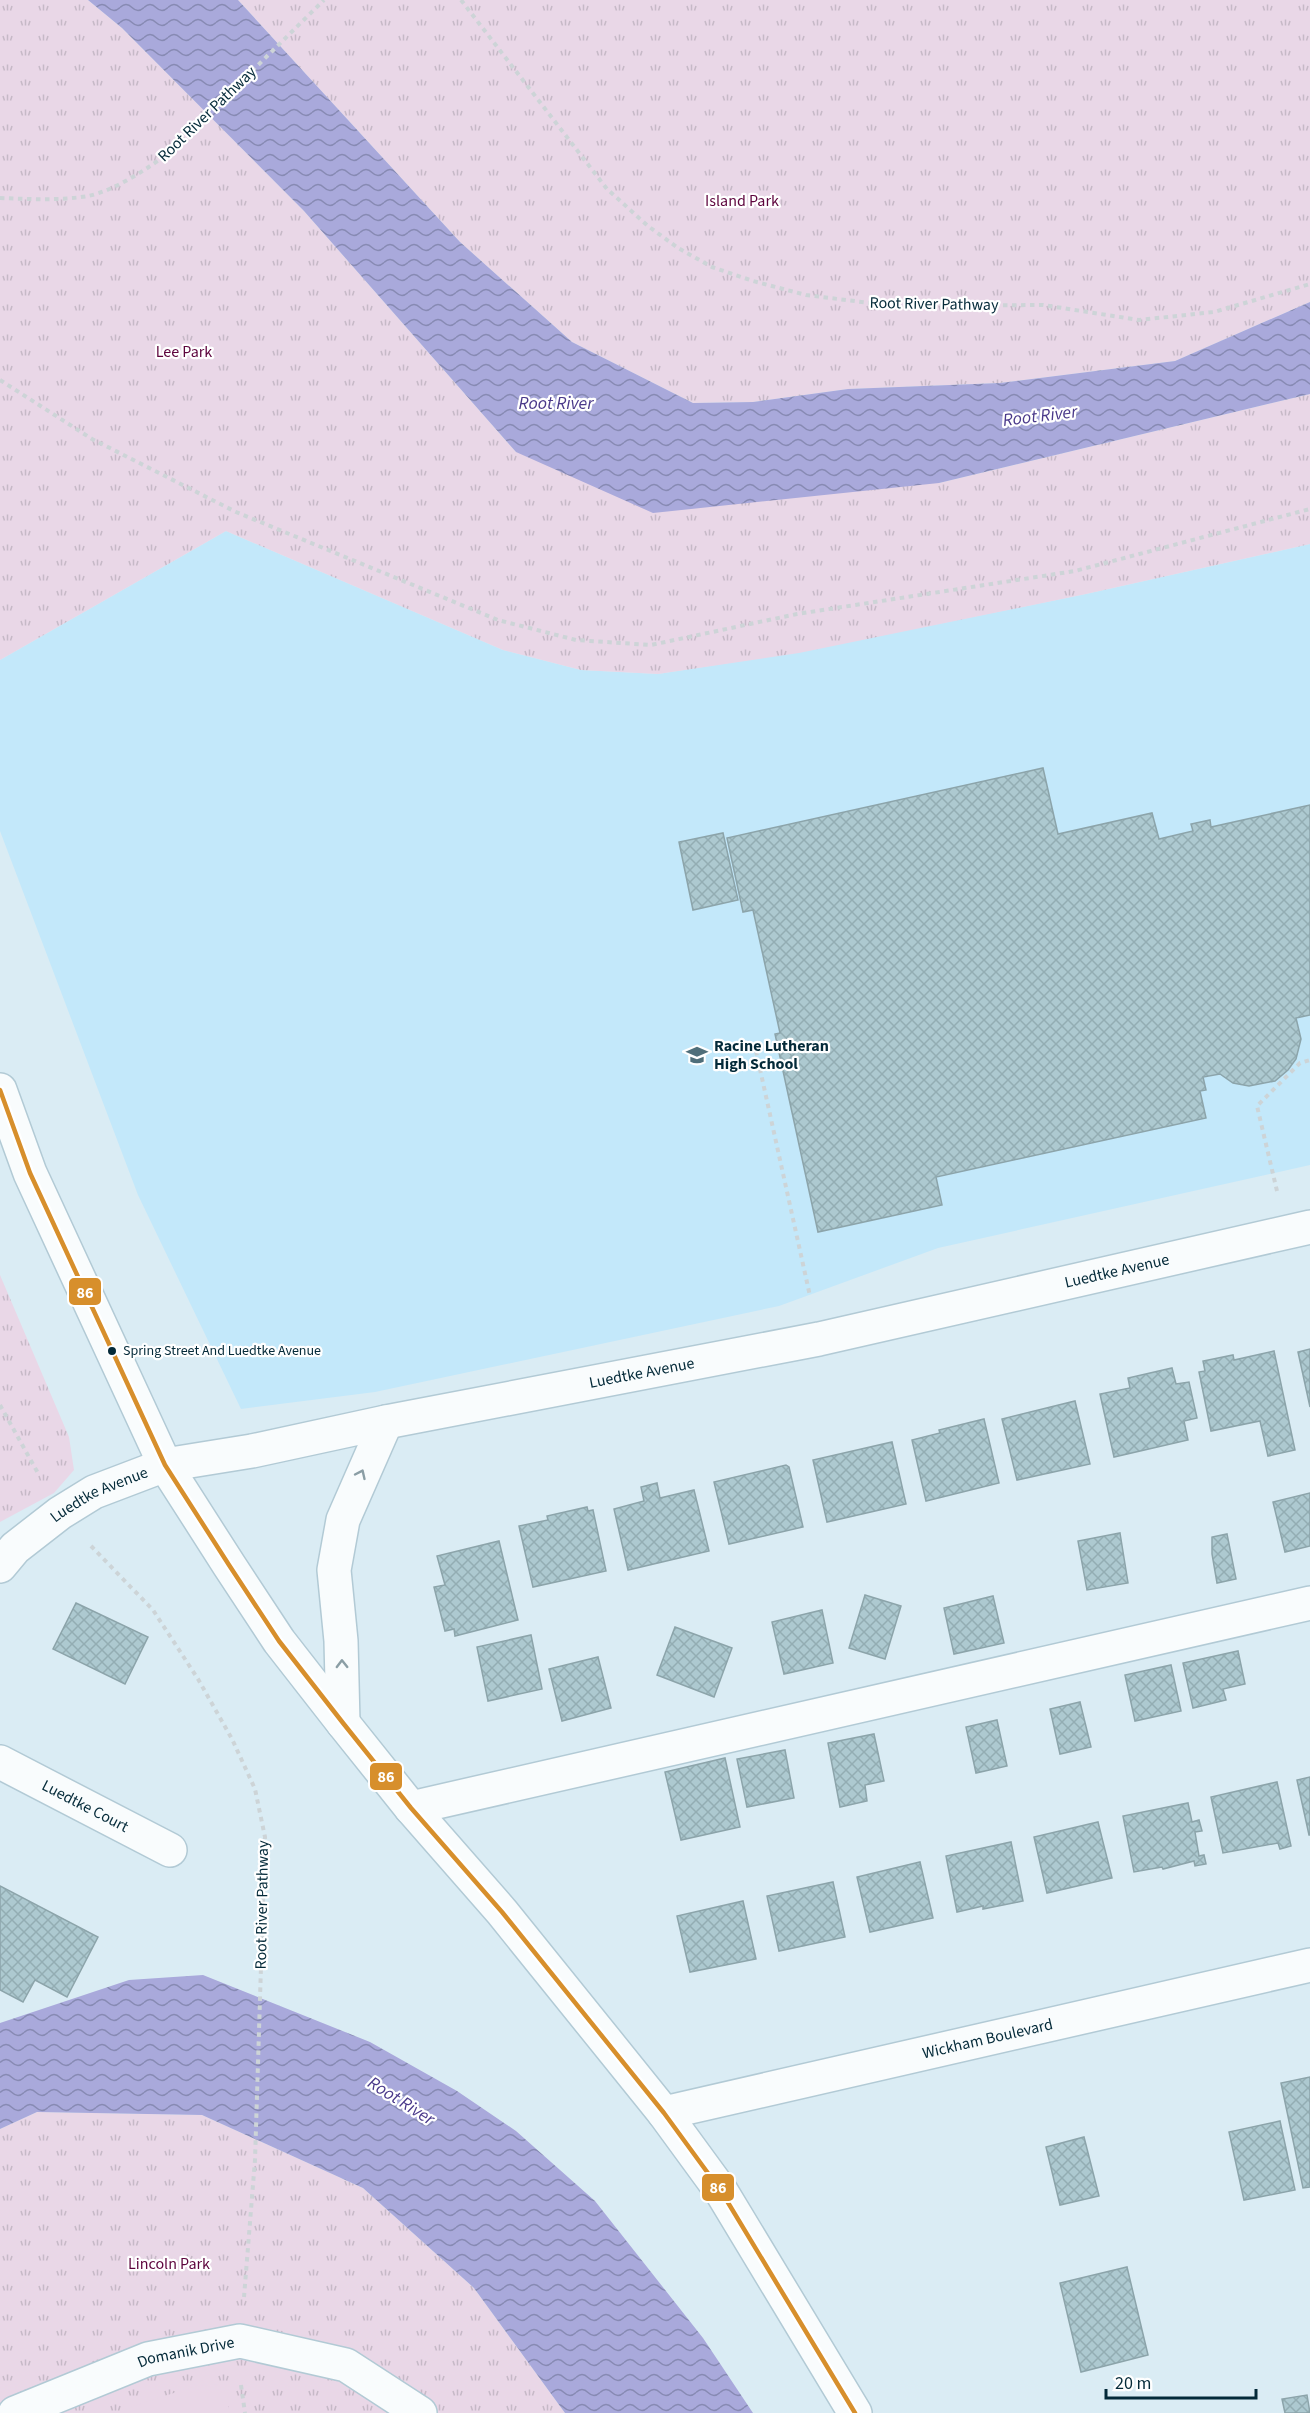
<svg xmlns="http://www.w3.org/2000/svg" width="1310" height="2413" font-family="'Source Sans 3',sans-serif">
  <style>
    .built { fill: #c3e8fa }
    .grass { fill: url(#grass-tufts) }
    .garden { fill: #e9d7e7 }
    .water { fill: url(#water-waves) }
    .building { fill: url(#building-cross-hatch); stroke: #8ca4aa; stroke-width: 1.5 }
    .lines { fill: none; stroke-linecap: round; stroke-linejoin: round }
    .minor-casing { stroke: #b2cad5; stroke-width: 36 }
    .major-casing { stroke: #b2cad5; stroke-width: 36 }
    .path { stroke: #cdd4d7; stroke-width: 4; stroke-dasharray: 4.5 4.5; stroke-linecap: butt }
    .minor { stroke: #f9fcfd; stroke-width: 33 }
    .major { stroke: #f9fcfd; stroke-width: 33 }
    .bus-1-casing { stroke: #fff; stroke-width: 9 }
    .bus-1 { stroke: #d78f2c; stroke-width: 4.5 }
    .oneway { stroke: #8b9ea5 }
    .bus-dot { fill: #042a39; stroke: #fff; stroke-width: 2 }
    .labels { text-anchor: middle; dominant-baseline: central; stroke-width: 4.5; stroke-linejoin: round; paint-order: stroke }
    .bus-label { font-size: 14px; fill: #042a39; stroke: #fff; text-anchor: start }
    .street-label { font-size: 16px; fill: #042a39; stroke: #fff }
    .park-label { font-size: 16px; fill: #5d043d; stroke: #fff }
    .poi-label { font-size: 16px; font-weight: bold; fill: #042a39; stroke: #fff; text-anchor: start }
    .water-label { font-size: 18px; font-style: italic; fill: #4a398a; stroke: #fff }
    .line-badge { stroke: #fff; stroke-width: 2 }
    .badge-label { font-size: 16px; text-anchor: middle; font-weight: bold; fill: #fff }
  </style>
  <defs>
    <pattern id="grass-tufts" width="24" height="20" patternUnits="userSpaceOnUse" patternTransform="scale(1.5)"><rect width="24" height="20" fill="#e9d7e7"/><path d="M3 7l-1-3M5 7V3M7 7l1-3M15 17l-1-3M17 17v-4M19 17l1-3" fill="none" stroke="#c6b9c7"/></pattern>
    <pattern id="water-waves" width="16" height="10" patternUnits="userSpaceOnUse" patternTransform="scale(1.5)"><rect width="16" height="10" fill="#a9a9db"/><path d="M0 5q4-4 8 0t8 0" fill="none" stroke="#878ab3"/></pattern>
    <pattern id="building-cross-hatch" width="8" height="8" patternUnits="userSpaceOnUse" patternTransform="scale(1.5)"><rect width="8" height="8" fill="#adc9d0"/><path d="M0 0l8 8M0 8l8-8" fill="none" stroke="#93adb3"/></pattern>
  </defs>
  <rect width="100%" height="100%" fill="#daecf4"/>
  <!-- built -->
  <path class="built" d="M 226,531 L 503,650 L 581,670 L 658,674 L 799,652 L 1086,594 L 1310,544 L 1310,1165 L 938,1248 L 779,1306 L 375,1392 L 241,1409 L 138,1195 L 0,831 L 0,660 Z"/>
  <!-- grass -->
  <g class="grass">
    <path d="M 0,0 L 88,0 L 122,28 L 304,211 L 516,452 L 939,483 L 1310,394 L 1310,544 L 1086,594 L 799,653 L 658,674 L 581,670 L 503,650 L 226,531 L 0,660 Z"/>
    <path d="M 238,0 L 1310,0 L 1310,302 L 1175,361 L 1000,383 L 848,389 L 753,402 L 693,403 L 572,342 L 460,242 Z"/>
    <path d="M 0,1275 L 69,1437 L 74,1470 L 54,1493 L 0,1522 Z"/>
    <path d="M 37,2112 L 202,2115 L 363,2188 L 474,2288 L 565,2413 L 0,2413 L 0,2129 Z"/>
  </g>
  <!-- garden -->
  <path class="garden" d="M 223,2384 L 230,2413 L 113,2413 L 195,2386 Z"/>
  <!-- water -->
  <g class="water">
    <path d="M 88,0 L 238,0 L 460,242 L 572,342 L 693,403 L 753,402 L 848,389 L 1000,383 L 1175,361 L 1310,302 L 1310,394 L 939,483 L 653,513 L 516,452 L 304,211 L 122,28 Z"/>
    <path d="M 203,1975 L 370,2042 L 457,2091 L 516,2131 L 595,2201 L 703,2338 L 753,2413 L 565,2413 L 474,2288 L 363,2188 L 202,2115 L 37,2112 L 0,2129 L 0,2023 L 129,1980 Z"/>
  </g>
  <!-- building -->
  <g class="building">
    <path d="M 1043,768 L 1058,834 L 1152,813 L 1159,839 L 1193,831 L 1191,824 L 1210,820 L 1211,827 L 1310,805 L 1310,1015 L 1296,1018 L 1301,1039 L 1296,1059 L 1288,1070 L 1275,1081 L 1249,1086 L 1233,1083 L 1220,1074 L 1203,1077 L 1206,1090 L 1200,1091 L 1206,1118 L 936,1177 L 942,1205 L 818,1232 L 775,1034 L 780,1033 L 753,910 L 743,912 L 727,838 Z"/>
    <path d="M 723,833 L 738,900 L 693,910 L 679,842 Z"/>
    <path d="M 1310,1349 L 1310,1407 L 1298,1352 Z"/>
    <path d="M 1274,1351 L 1295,1450 L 1268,1456 L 1260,1421 L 1211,1431 L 1199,1372 L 1205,1371 L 1203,1361 L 1233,1355 L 1234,1360 Z"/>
    <path d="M 1172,1368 L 1176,1384 L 1189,1382 L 1197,1418 L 1184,1421 L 1188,1440 L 1114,1457 L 1100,1394 L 1130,1388 L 1128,1378 Z"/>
    <path d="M 1075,1401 L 1090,1464 L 1017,1480 L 1002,1419 Z"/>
    <path d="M 984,1419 L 999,1483 L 926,1501 L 912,1440 L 940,1433 L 939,1430 Z"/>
    <path d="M 892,1442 L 906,1504 L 827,1522 L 813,1460 Z"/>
    <path d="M 786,1465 L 789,1467 L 803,1527 L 729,1544 L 714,1482 Z"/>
    <path d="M 657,1483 L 660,1498 L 694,1490 L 709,1551 L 628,1570 L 614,1509 L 644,1501 L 641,1487 Z"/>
    <path d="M 1310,1493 L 1310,1546 L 1285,1552 L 1273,1502 Z"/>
    <path d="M 587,1507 L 588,1511 L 593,1510 L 606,1571 L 533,1587 L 519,1526 L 548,1520 L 547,1516 Z"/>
    <path d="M 1120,1533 L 1128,1583 L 1087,1590 L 1078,1541 Z"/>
    <path d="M 1227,1534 L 1236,1579 L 1217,1583 L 1212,1554 L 1212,1537 Z"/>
    <path d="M 499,1541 L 518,1620 L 455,1636 L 454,1629 L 445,1631 L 434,1587 L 445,1585 L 437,1556 Z"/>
    <path d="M 865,1595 L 901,1606 L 885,1659 L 849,1648 Z"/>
    <path d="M 993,1596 L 1004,1643 L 954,1654 L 944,1608 Z"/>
    <path d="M 76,1603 L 148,1637 L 125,1684 L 53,1649 Z"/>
    <path d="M 822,1610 L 833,1663 L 784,1674 L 772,1622 Z"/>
    <path d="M 675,1627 L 732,1648 L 714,1697 L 657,1675 Z"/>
    <path d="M 531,1635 L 542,1689 L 488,1701 L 477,1647 Z"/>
    <path d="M 1238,1651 L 1245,1684 L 1223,1689 L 1226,1700 L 1193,1708 L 1183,1663 Z"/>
    <path d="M 598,1657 L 611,1708 L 562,1721 L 549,1669 Z"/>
    <path d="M 1171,1665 L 1181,1711 L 1135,1721 L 1125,1675 Z"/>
    <path d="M 1080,1702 L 1091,1747 L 1060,1754 L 1050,1709 Z"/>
    <path d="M 997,1720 L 1007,1766 L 976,1773 L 966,1727 Z"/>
    <path d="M 874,1734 L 884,1781 L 865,1785 L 867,1801 L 840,1807 L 828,1743 Z"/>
    <path d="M 785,1750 L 794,1798 L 747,1807 L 737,1759 Z"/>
    <path d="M 725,1758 L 740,1827 L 681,1840 L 665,1772 Z"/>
    <path d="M 1310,1777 L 1310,1835 L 1309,1835 L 1297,1780 Z"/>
    <path d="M 1277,1782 L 1291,1846 L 1280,1849 L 1278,1843 L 1223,1853 L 1211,1797 Z"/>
    <path d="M 1188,1803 L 1192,1822 L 1199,1820 L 1202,1831 L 1195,1832 L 1199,1856 L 1204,1855 L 1206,1864 L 1195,1866 L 1194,1861 L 1163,1869 L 1162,1867 L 1134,1872 L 1123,1816 Z"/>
    <path d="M 1098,1822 L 1112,1878 L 1047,1893 L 1034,1837 Z"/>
    <path d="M 1011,1842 L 1023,1901 L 983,1909 L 983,1906 L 957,1912 L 946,1856 Z"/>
    <path d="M 920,1862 L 933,1918 L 870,1932 L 857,1877 Z"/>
    <path d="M 833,1882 L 845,1937 L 779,1951 L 767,1896 Z"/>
    <path d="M 0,1886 L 98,1937 L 67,1997 L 35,1980 L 23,2002 L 0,1990 Z"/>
    <path d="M 743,1901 L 756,1959 L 690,1972 L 677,1916 Z"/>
    <path d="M 1310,2077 L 1310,2187 L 1303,2188 L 1281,2083 Z"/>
    <path d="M 1280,2121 L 1295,2190 L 1244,2200 L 1229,2132 Z"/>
    <path d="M 1084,2137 L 1099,2196 L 1060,2205 L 1046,2147 Z"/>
    <path d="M 1127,2267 L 1148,2355 L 1081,2372 L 1060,2283 Z"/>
    <path d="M 1307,2395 L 1310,2413 L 1285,2413 L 1282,2399 Z"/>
  </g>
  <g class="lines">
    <defs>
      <g id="minor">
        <path id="s1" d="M 0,1566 L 15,1548 L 60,1513 L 94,1492 L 165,1465 L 252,1451 L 386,1422 L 819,1339 L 1310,1227"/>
        <path id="s2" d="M 0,1762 L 170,1850"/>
        <path d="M 411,1808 L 1310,1603"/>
        <path id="s3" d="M 664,2113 L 1310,1965"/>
        <path id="s4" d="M 15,2413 L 148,2359 L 240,2341 L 346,2365 L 420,2413"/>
      </g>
      <g id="major">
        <path d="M 0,1090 L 30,1173 L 165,1465 L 229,1565 L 279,1641 L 343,1723 L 411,1808 L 502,1912 L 664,2113 L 721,2191 L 855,2413"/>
        <path d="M 343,1723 L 341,1641 L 334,1570 L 343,1520 L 386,1422"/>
      </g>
    </defs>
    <!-- minor casing -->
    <use href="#minor" class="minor-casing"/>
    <!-- major casing -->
    <use href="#major" class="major-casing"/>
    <!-- path -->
    <g class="path">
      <path d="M 461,0 L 607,189 L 648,226 L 678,248 L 712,267 L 753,281 L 806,295 L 894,306 L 1043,305 L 1139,320 L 1214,312 L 1310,284"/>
      <path d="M 0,198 C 29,199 59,201 88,196 C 114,191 151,167 172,150 L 324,0"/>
      <path d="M 0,380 L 92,439 L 236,512 L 498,620 L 576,640 L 651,645 L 797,614 L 1075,571 L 1310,509"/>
      <path d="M 756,1051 L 810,1296"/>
      <path d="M 1277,1191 L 1257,1106 L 1300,1063 L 1310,1060"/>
      <path d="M 0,1405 L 39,1475"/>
      <path d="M 91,1546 L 153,1610 L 198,1679 L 232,1739 L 255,1789 L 265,1837 L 255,2160 L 244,2297"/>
      <path d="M 241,2385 L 245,2413"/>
    </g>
    <!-- minor -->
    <use href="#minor" class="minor"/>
    <!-- major -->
    <use href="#major" class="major"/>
    <defs>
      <path id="bus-1" d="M 0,1090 L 30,1173 L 165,1465 L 229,1565 L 279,1641 L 343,1723 L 411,1808 L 502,1912 L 664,2113 L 721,2191 L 855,2413"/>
    </defs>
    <!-- bus-1 casing -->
    <use href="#bus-1" class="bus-1-casing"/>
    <!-- bus-1 -->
    <use href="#bus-1" class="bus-1"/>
  </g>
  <!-- one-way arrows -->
  <defs><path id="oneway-chevron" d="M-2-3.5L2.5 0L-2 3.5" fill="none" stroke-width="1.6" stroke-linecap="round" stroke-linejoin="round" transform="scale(1.5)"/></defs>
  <g class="oneway">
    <use href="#oneway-chevron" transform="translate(361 1474) rotate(-65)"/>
    <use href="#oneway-chevron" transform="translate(342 1664) rotate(-91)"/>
  </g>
  <!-- icons -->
  <defs>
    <symbol id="school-bare" viewBox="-9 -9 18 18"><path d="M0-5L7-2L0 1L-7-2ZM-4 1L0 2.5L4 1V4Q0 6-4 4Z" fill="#4f6e7a" stroke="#fff" stroke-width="2.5" paint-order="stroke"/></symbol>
  </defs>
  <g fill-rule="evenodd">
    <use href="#school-bare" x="682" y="1040" width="30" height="30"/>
  </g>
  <!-- markers -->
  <circle class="bus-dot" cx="112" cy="1351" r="5"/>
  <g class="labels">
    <!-- bus labels -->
    <g class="bus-label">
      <text x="123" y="1351">Spring Street And Luedtke Avenue</text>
    </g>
    <!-- street labels -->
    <g class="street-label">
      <text transform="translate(207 114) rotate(-44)">Root River Pathway</text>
      <text transform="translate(934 304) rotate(1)">Root River Pathway</text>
      <text stroke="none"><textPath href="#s1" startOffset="1168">Luedtke Avenue</textPath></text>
      <text stroke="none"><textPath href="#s1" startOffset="682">Luedtke Avenue</textPath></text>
      <text stroke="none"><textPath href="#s1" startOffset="124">Luedtke Avenue</textPath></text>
      <text stroke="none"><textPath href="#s2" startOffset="96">Luedtke Court</textPath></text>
      <text transform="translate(262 1905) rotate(-89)">Root River Pathway</text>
      <text stroke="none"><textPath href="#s3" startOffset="332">Wickham Boulevard</textPath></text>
      <text stroke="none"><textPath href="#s4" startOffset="182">Domanik Drive</textPath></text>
    </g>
    <!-- park labels -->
    <g class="park-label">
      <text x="742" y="201">Island Park</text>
      <text x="184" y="352">Lee Park</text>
      <text x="169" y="2264">Lincoln Park</text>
    </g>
    <!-- poi labels -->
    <g class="poi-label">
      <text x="714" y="1046">Racine Lutheran<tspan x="714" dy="18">High School</tspan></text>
    </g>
    <!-- water labels -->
    <g class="water-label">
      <text x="556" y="403">Root River</text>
      <text transform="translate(1040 416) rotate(-7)">Root River</text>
      <text transform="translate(401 2101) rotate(32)">Root River</text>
    </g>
  </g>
  <g class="line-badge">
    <rect x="68" y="1277" width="34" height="29" rx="6" fill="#d78f2c"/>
    <rect x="369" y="1762" width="34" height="29" rx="6" fill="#d78f2c"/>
    <rect x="701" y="2173" width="34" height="29" rx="6" fill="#d78f2c"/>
  </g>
  <g class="badge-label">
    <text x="85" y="1298">86</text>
    <text x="386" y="1782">86</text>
    <text x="718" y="2193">86</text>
  </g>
  <!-- scale -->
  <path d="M1106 2389v9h150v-9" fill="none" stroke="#042a39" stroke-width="3"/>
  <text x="1115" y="2389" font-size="18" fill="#042a39" stroke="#ffffff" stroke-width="4.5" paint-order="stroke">20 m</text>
</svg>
